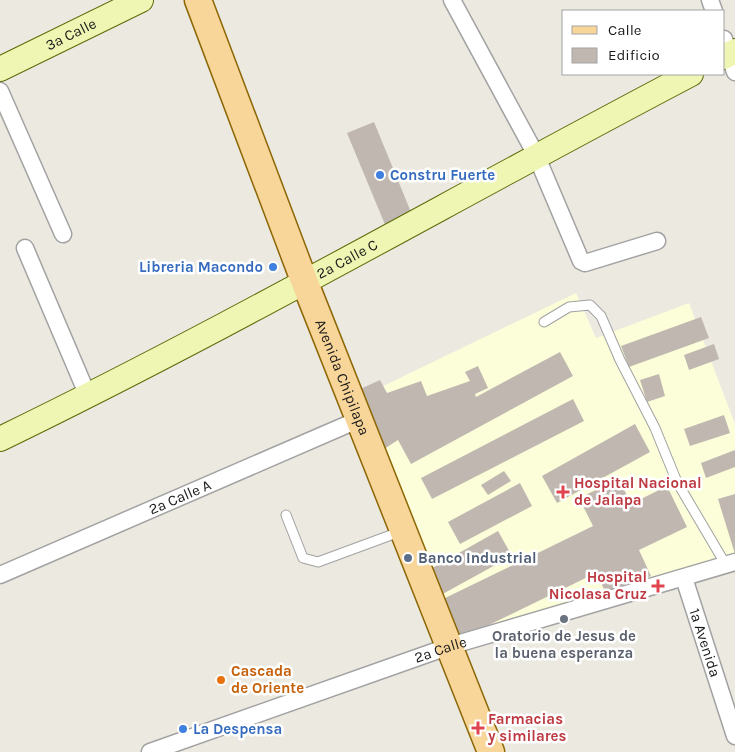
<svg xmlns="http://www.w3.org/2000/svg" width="735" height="752" font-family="Karla,sans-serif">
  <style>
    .education { fill: #fbfed8 }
    .building { fill: #c0b8b0 }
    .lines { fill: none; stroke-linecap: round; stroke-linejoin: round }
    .service-casing { stroke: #a2a2a2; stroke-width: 11 }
    .minor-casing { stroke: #a2a2a2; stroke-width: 19 }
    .secondary-casing { stroke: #5b6b08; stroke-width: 26 }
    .primary-casing { stroke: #8c6705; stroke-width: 29 }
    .service { stroke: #fff; stroke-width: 9 }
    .minor { stroke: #fff; stroke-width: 16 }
    .secondary { stroke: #eff6b4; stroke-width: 24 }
    .primary { stroke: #f8d599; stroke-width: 26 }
    .shop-dot { fill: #3f7fe0; stroke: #fff; stroke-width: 2 }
    .health-dot { fill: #e0444e; stroke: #fff; stroke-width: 2 }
    .service-dot { fill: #5c6f8a; stroke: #fff; stroke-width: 2 }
    .worship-dot { fill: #6b7280; stroke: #fff; stroke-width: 2 }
    .food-dot { fill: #e8710a; stroke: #fff; stroke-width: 2 }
    .labels { text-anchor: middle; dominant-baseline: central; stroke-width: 5; stroke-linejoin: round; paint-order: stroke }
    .street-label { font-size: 15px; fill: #1b1b1b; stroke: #fff }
    .shop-label { font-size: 15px; font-weight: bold; fill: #366cbe; stroke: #fff; text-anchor: start }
    .health-label { font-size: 15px; font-weight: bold; fill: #be3a42; stroke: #fff; text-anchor: start }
    .service-label { font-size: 15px; font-weight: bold; fill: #4e5e75; stroke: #fff; text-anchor: start }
    .worship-label { font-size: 15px; font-weight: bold; fill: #5b616d; stroke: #fff }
    .food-label { font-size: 15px; font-weight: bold; fill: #c56008; stroke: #fff; text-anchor: start }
  </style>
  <rect width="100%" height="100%" fill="#ece9e0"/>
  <!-- education -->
  <path class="education" d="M 576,293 L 596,338 L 689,303 L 735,424 L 735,560 L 454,645 L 352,401 Z"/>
  <!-- building -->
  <g class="building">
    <path d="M 374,122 L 413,217 L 386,227 L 347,133 Z"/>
    <path d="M 701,317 L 709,338 L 629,367 L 621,346 Z"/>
    <path d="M 714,344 L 719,359 L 689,370 L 684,355 Z"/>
    <path d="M 560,352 L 573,376 L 411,464 L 398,440 L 381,451 L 356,391 L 380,380 L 387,393 L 421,381 L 427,396 L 470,381 L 465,372 L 478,366 L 488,388 L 475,394 L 476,397 Z"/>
    <path d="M 659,374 L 665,396 L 647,402 L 640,380 Z"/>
    <path d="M 573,399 L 584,421 L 432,499 L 421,478 Z"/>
    <path d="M 724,415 L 730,433 L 690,446 L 684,429 Z"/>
    <path d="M 635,424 L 650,452 L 557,503 L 542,476 Z"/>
    <path d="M 735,450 L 735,467 L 706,478 L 701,463 Z"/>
    <path d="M 504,471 L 511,481 L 488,495 L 481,485 Z"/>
    <path d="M 619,479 L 631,504 L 667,486 L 687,527 L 639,550 L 651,576 L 608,597 L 596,573 L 460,639 L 441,600 L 593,526 L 579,498 Z"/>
    <path d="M 520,483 L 532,506 L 460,544 L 448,522 Z"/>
    <path d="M 735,494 L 735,554 L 718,499 Z"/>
    <path d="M 498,531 L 512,556 L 439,596 L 425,572 Z"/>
  </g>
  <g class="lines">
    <defs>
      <g id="service">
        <path d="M 544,322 L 569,307 L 590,305 L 601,316 L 620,360 L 655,428 L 677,482 L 726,565"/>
        <path d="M 286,515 L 303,558 L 318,562 L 402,531"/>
      </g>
      <g id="minor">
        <path d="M 452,0 L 536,155 L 581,261 L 585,263 L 657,241"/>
        <path d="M 710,0 L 714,11"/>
        <path d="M 724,39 L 735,72"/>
        <path d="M 0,91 L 63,234"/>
        <path d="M 25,248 L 88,396"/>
        <path id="s1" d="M 0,575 L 360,419"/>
        <path id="s2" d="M 684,578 L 735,736"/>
        <path id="s3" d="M 150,752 L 450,646 L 735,562"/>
      </g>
      <g id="secondary">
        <path d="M 724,57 L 735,51"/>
        <path id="s4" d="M 0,69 L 141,0"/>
        <path id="s5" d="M 0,439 C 235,325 460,195 691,74"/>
      </g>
      <g id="primary">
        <path id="s6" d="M 198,0 L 305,283 L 491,752"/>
      </g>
    </defs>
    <!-- service casing -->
    <use href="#service" class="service-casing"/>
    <!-- minor casing -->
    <use href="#minor" class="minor-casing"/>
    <!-- secondary casing -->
    <use href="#secondary" class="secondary-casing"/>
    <!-- primary casing -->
    <use href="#primary" class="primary-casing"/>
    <!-- service -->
    <use href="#service" class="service"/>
    <!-- minor -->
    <use href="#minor" class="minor"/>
    <!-- secondary -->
    <use href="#secondary" class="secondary"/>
    <!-- primary -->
    <use href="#primary" class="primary"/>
  </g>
  <!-- markers -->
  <g class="shop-dot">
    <circle cx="380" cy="175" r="5"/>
    <circle cx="273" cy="267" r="5"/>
    <circle cx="183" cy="729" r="5"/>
  </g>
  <g class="health-dot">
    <path d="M560.5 484.5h5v5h5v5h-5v5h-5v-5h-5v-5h5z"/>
    <path d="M655.5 578.5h5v5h5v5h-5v5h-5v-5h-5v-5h5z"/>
    <path d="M475.5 720.5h5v5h5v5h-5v5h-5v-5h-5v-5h5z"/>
  </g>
  <circle class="service-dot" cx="408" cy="558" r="5"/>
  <circle class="worship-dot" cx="564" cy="619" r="5"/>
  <circle class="food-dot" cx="221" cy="680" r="5"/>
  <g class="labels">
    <!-- street labels -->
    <g class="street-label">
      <text stroke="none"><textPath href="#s4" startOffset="79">3a Calle</textPath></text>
      <text stroke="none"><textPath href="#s5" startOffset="391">2a Calle C</textPath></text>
      <text stroke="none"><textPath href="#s6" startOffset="404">Avenida Chipilapa</textPath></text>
      <text stroke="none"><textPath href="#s1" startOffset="196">2a Calle A</textPath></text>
      <text stroke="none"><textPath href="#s2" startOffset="68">1a Avenida</textPath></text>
      <text stroke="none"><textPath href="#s3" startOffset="308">2a Calle</textPath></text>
    </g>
    <!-- shop labels -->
    <g class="shop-label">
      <text x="390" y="175">Constru Fuerte</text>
      <text x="263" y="267" text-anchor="end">Libreria Macondo</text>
      <text x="193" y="729">La Despensa</text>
    </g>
    <!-- health labels -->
    <g class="health-label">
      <text x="574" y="483">Hospital Nacional<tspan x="574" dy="17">de Jalapa</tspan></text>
      <text x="647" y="577" text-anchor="end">Hospital<tspan x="647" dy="17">Nicolasa Cruz</tspan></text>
      <text x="488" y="719">Farmacias<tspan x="488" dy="17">y similares</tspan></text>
    </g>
    <!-- service labels -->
    <g class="service-label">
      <text x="418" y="558">Banco Industrial</text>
    </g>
    <!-- worship labels -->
    <g class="worship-label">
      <text x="564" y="636">Oratorio de Jesus de<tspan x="564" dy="17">la buena esperanza</tspan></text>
    </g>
    <!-- food labels -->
    <g class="food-label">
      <text x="231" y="671">Cascada<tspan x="231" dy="17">de Oriente</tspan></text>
    </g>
  </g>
  <!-- legend -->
  <rect x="562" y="10" width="162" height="65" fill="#ffffff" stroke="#a4a4a4"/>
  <rect x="572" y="26" width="25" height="8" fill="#f8d599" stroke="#a4a4a4"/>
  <text x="608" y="35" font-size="15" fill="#1b1b1b">Calle</text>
  <rect x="572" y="48" width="25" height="15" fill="#c0b8b0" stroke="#a4a4a4"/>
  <text x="608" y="60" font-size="15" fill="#1b1b1b">Edificio</text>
</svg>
